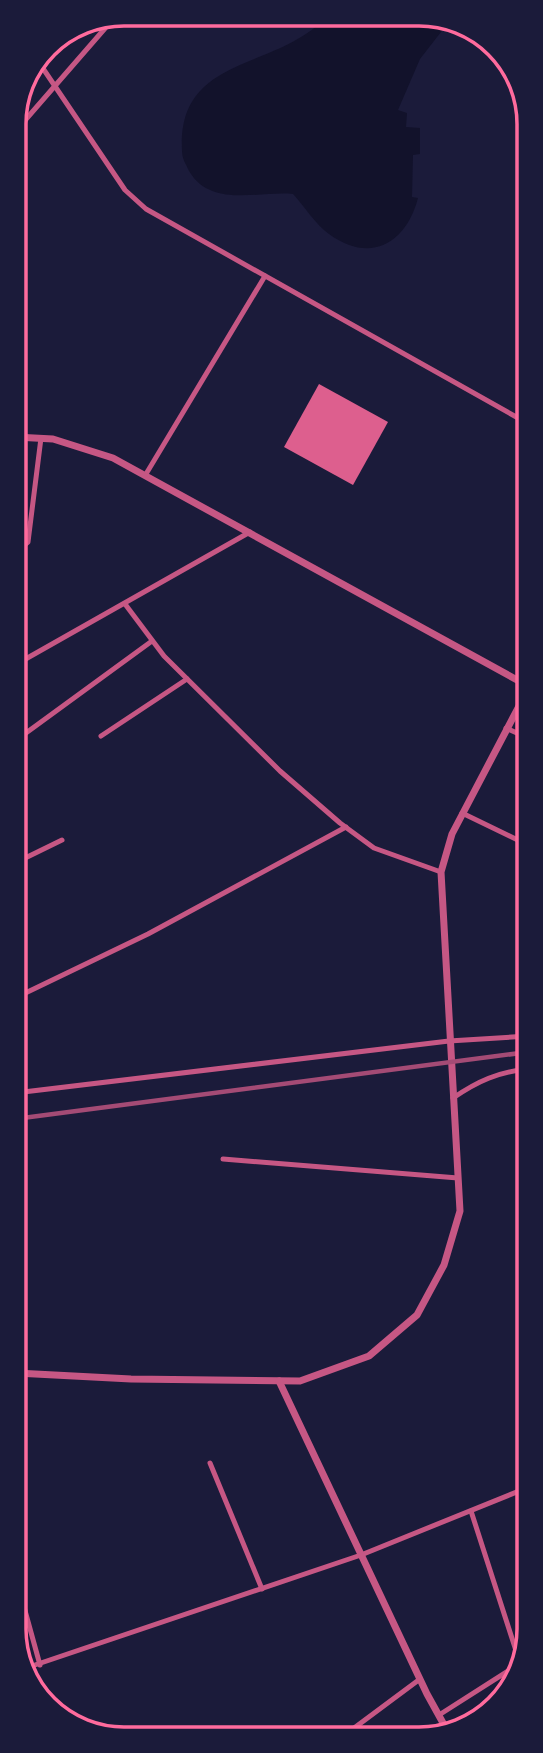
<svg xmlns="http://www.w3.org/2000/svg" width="543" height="1753" font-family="Signika,sans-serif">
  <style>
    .water { fill: #12122b }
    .building { fill: #dd5f8e }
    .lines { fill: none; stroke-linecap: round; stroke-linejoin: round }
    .minor { stroke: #c65784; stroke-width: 5 }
    .tertiary { stroke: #c65784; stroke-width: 7 }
    .rail { stroke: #a44b75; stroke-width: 4.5 }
    .rim { fill: none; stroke: #ff6b9d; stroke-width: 3.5 }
  </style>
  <rect width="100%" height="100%" fill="#1b1b3a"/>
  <!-- water -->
  <path class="water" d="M 328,15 L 441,16 L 461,27 L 457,30 L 448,23 L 420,59 L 398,110 L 407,113 L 406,127 L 420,128 L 420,154 L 413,155 L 412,197 L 418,198 C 406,244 370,264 329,234 C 316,225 304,206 293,194 C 257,191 211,208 189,171 C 186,164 182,159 182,151 C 177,53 278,72 328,15 Z"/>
  <!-- building -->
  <path class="building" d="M 319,384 L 388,422 L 353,485 L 284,447 Z"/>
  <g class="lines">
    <!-- minor -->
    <g class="minor">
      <path d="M 40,64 L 125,190 L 146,209 L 527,423"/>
      <path d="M 14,133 L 114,18"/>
      <path d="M 146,474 L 265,276"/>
      <path d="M 15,553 L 28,542 L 41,438"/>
      <path d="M 125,604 L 164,656 L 280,771 L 340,823 L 374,848 L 441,872"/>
      <path d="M 15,665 L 250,532"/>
      <path d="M 506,728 L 528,738"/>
      <path d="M 101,736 L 187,679"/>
      <path d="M 15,741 L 152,641"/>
      <path d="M 462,813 L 528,845"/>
      <path d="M 15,863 L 62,840"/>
      <path d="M 15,998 L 148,934 L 346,827"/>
      <path d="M 15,1093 L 449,1041 L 528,1036"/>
      <path d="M 453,1098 C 478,1081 498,1072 528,1069"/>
      <path d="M 223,1159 L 458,1178"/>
      <path d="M 210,1463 L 262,1589"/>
      <path d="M 471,1511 L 519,1660"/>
      <path d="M 16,1578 L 40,1665"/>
      <path d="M 26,1668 L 361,1555 L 529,1487"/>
      <path d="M 439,1715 L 516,1666"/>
      <path d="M 342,1737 L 420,1679"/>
    </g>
    <!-- tertiary -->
    <g class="tertiary">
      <path d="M 15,437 L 53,439 L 113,458 L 528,686"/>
      <path d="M 16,1373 L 131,1379 L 300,1381 L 369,1356 L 417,1315 L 444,1265 L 460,1211 L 441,872 L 452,834 L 528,689"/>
      <path d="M 279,1381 L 427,1694 L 448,1732"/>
    </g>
    <!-- rail -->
    <path class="rail" d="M 15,1119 L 528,1052"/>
  </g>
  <!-- crop -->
  <path d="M0 0H543V1753H0ZM124 26H419A98 98 0 0 1 517 124V1629A98 98 0 0 1 419 1727H124A98 98 0 0 1 26 1629V124A98 98 0 0 1 124 26Z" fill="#1b1b3a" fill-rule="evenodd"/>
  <path class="rim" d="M124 26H419A98 98 0 0 1 517 124V1629A98 98 0 0 1 419 1727H124A98 98 0 0 1 26 1629V124A98 98 0 0 1 124 26Z"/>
</svg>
